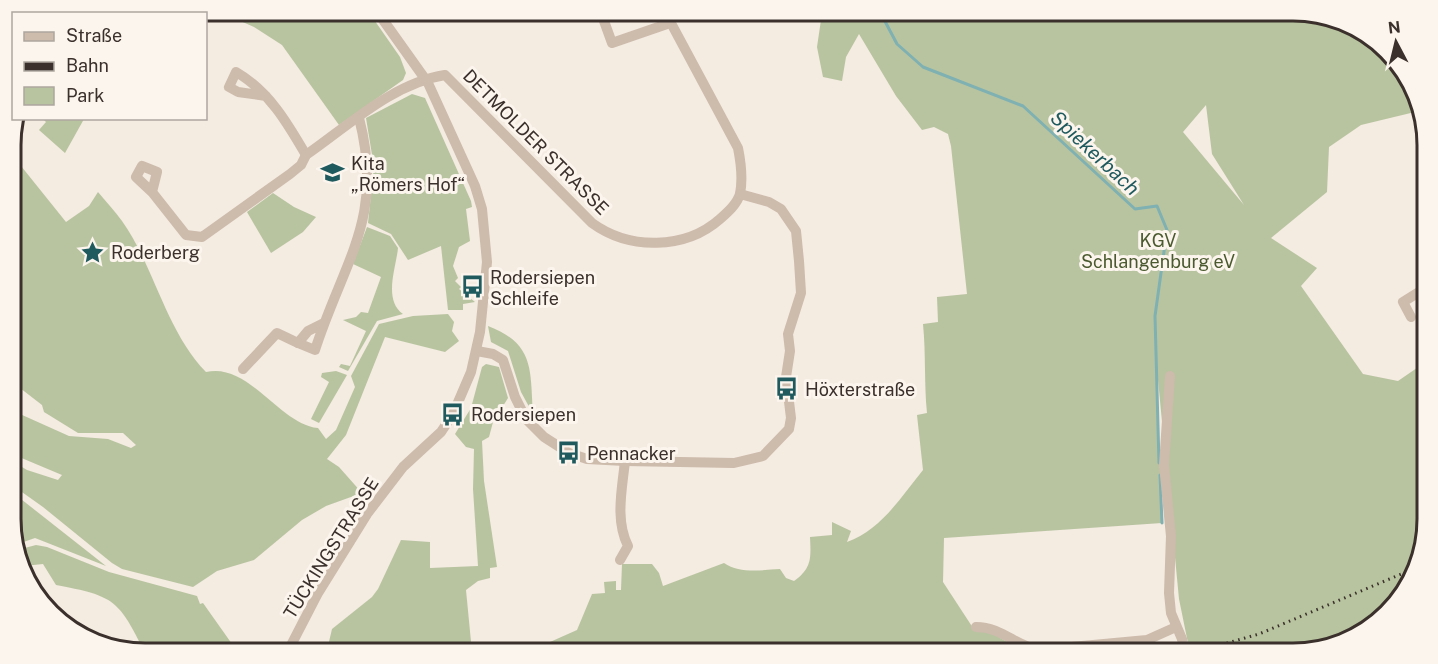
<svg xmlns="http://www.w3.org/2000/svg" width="1438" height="664" font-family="'Public Sans',sans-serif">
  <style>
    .green { fill: #b8c4a0; fill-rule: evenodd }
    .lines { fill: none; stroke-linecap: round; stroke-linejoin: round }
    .stream { stroke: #7fb0b2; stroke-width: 3 }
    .minor-tunnel { stroke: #cfc6bd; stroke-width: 10; stroke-dasharray: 10 5; stroke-linecap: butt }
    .minor { stroke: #cdbbac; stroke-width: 10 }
    .rail { stroke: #3b302b; stroke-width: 3; stroke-dasharray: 1.5 4.5; stroke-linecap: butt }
    .labels { text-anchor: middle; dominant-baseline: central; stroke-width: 6; stroke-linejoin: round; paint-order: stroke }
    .street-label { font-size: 18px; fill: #3b302b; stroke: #fbf5ee }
    .poi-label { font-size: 18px; fill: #3b302b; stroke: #fbf5ee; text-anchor: start }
    .park-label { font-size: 18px; fill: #4a5a2e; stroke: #fbf5ee }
    .water-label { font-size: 20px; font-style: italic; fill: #1f5a5e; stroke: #fbf5ee }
    .rim { fill: none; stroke: #3b302b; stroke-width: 3 }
  </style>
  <rect width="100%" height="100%" fill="#f4ebe1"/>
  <!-- green -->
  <g class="green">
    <path d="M 218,11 L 368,11 L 400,57 L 406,73 L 403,80 L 339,125 L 282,45 L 254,27 Z"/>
    <path d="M 817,11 L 1293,11 L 1345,21 L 1400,64 L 1419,111 L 1361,125 L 1329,147 L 1327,192 L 1271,238 L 1317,268 L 1301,286 L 1363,374 L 1398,381 L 1427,361 L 1427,519 L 1417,571 L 1368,631 L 1301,653 L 1190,653 L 1179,599 L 1156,359 L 1162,523 L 944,538 L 943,582 L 975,631 L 988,631 L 1027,653 L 322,653 L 328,646 L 332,629 L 372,597 L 378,589 L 401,540 L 430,542 L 430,568 L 478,566 L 473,489 L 474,449 L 466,447 L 455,434 L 471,408 L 482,367 L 486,364 L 499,367 L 508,398 L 493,422 L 489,437 L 482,441 L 484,481 L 497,567 L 490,568 L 490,578 L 478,581 L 466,590 L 472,652 L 550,642 L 577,630 L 592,594 L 605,593 L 604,582 L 616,581 L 616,590 L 621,590 L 622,564 L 652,564 L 659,573 L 663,586 L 724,563 C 740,574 761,570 780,569 L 786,578 L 794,581 C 812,568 811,558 810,537 L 832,535 L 832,522 L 851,531 L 847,542 C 881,530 901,497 923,470 L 917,415 L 927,413 C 924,383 926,354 923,324 L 938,322 L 937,297 L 967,294 L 951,146 L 948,134 L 934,127 L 922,130 L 896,96 L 859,34 L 846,57 L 842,81 L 823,77 L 817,47 L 821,20 ZM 1206,105 L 1212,154 L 1244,205 L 1183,132 Z"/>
    <path d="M 412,94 L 425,98 L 471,201 L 472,207 L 466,209 L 470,241 L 459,247 L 453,266 L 458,278 L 455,281 L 461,287 L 459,289 L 475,302 L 463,304 L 463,310 L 448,310 L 441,246 L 408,260 L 391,234 L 368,223 L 374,167 L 366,118 Z"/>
    <path d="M 43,119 L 84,119 L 65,153 L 39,130 L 46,122 Z"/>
    <path d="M 13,156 L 66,222 L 89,206 L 98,192 C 106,202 115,211 122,221 C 154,266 166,331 206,372 C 249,362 279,424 318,428 L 326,439 L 336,430 L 355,387 L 351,376 L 379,324 L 413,316 L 448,314 L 454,322 L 452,331 L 459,341 L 445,352 L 385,337 L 346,435 L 327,459 L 339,467 L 362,493 L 326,506 L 302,520 L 254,560 L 217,571 L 193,587 L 122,569 L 112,563 L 43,507 L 12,485 L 12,461 L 27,470 L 58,480 L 62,475 L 12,454 L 11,410 L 69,436 L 108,439 L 131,448 L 136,445 L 123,433 L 78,433 L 44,412 L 42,405 L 20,388 L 11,396 L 11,161 Z"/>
    <path d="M 273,193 L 294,207 L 316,217 L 303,232 L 271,253 L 247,212 Z"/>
    <path d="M 367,227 L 390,236 L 398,248 C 396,268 383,300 403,314 L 377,321 L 348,371 L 339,367 L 341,364 L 350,366 L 366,331 L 343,320 L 356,317 L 361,312 L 368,313 L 381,277 L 353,264 Z"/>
    <path d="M 488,326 C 535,344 530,370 533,414 L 521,392 L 508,351 L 491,342 Z"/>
    <path d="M 336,371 L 347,375 L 319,423 L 311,419 L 329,382 L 321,377 L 322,373 Z"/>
    <path d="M 12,492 L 106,566 L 35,538 L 15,545 L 12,537 L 12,514 L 20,509 L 16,504 L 12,507 Z"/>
    <path d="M 36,545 L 47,547 L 109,572 L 197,596 L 200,604 L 203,603 L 232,644 L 229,653 L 145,653 C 119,600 115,596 56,585 L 43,564 L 24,566 L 17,550 Z"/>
  </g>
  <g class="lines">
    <!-- stream -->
    <g class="stream">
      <path d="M 879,10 L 897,44 L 923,67 L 1023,106 L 1135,209 L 1157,206 L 1167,230 L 1155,316 L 1159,463"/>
      <path d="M 1160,475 L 1162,523"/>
    </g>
    <!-- minor-tunnel -->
    <path class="minor-tunnel" d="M 1182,639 L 1186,653"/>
    <!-- minor -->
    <g class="minor">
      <path d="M 600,10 L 612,43 L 670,23"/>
      <path d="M 266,96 L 238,92 L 229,87 L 236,72 C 269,91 288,124 306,155"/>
      <path d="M 152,192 L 136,177 L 142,166 L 157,172 L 152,192 L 186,235 L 202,237 L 290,174 L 301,165 L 306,155 C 348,126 393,83 445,75 L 592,223 C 629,250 685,250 720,219 C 728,212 737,204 740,194 C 743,179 741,163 738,148 L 664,10"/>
      <path d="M 1411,317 L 1403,302 L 1427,287"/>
      <path d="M 324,323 L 308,331 L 298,343 L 315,350 C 344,260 385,218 359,118"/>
      <path d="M 477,351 L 493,354 L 503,360 L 515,397 L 526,419 L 544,437 L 569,453 L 587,459 L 625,461 L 734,463 L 763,456 L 789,429 L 791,418 L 786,377 L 790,351 L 788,334 L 801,293 L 799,261 L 796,231 L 781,209 L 769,202 L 740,194"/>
      <path d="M 243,369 L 277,333 L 298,343"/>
      <path d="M 1170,376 L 1164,465 L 1171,536 L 1169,593 L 1171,613 L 1182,639"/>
      <path d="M 620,560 L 628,546 C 615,520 622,490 625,461"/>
      <path d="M 976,627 C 1002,627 1015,646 1039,650 L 1147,640 L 1176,627"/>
      <path d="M 287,653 L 318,593 L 367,514 L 403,467 L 441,432 L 453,414 L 471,372 L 480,332 L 487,262 L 482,209 L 475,186 L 428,83 L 376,10"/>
    </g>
    <!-- rail -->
    <path class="rail" d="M 1192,653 L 1259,634 L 1418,567"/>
  </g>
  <!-- icons -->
  <defs>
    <symbol id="school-bare" viewBox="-9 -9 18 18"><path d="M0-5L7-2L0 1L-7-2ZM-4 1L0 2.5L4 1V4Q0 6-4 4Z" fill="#1f5a5e" stroke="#fbf5ee" stroke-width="2.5" paint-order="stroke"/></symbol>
    <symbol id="sight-bare" viewBox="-9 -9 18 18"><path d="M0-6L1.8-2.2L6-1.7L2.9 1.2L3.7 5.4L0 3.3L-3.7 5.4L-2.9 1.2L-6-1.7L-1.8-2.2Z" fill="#1f5a5e" stroke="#fbf5ee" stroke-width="2.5" paint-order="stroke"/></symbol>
    <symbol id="bus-bare" viewBox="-9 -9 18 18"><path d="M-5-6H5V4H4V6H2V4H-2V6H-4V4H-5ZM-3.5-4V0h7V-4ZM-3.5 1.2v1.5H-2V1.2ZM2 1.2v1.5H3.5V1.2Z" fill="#1f5a5e" stroke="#fbf5ee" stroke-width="2.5" paint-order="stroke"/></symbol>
  </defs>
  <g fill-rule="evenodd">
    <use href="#school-bare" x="316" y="156" width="33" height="33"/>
    <use href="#sight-bare" x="76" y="236" width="33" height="33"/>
    <use href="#bus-bare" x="456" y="270" width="33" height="33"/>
    <use href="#bus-bare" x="770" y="372" width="33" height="33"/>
    <use href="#bus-bare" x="436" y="398" width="33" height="33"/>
    <use href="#bus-bare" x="552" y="436" width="33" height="33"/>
  </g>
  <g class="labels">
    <!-- street labels -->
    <g class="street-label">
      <text transform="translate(536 142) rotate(45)">DETMOLDER STRASSE</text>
      <text transform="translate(331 548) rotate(-58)">TÜCKINGSTRASSE</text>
    </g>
    <!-- poi labels -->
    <g class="poi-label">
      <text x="351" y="163">Kita<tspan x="351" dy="21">„Römers Hof“</tspan></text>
      <text x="111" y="252">Roderberg</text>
      <text x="490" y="277">Rodersiepen<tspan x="490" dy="21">Schleife</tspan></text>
      <text x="805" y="389">Höxterstraße</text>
      <text x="471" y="414">Rodersiepen</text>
      <text x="587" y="453">Pennacker</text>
    </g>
    <!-- park labels -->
    <g class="park-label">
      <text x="1158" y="240">KGV<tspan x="1158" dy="21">Schlangenburg eV</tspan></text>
    </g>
    <!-- water labels -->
    <g class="water-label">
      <text transform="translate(1095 153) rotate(43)">Spiekerbach</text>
    </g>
  </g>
  <!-- crop -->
  <path d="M0 0H1438V664H0ZM145 21H1293A124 124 0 0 1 1417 145V519A124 124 0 0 1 1293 643H145A124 124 0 0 1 21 519V145A124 124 0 0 1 145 21Z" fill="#fbf5ee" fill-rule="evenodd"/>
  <path class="rim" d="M145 21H1293A124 124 0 0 1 1417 145V519A124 124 0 0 1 1293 643H145A124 124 0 0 1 21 519V145A124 124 0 0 1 145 21Z"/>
  <!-- legend -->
  <rect x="12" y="12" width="195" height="108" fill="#fbf5ee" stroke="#aea6a0" stroke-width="1.5"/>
  <rect x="24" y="32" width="30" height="9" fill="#cdbbac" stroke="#aea6a0" stroke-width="1.5"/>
  <text x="66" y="42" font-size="18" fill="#3b302b">Straße</text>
  <rect x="24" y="62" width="30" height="9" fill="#3b302b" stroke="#aea6a0" stroke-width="1.5"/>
  <text x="66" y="72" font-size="18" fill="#3b302b">Bahn</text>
  <rect x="24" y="87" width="30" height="18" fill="#b8c4a0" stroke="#aea6a0" stroke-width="1.5"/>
  <text x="66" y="102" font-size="18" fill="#3b302b">Park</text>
  <!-- north arrow -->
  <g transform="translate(1396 42) rotate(353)" stroke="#fbf5ee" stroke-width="4.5" paint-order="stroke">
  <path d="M0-4.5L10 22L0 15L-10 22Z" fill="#3b302b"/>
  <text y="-9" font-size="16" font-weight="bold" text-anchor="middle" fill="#3b302b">N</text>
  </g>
</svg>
